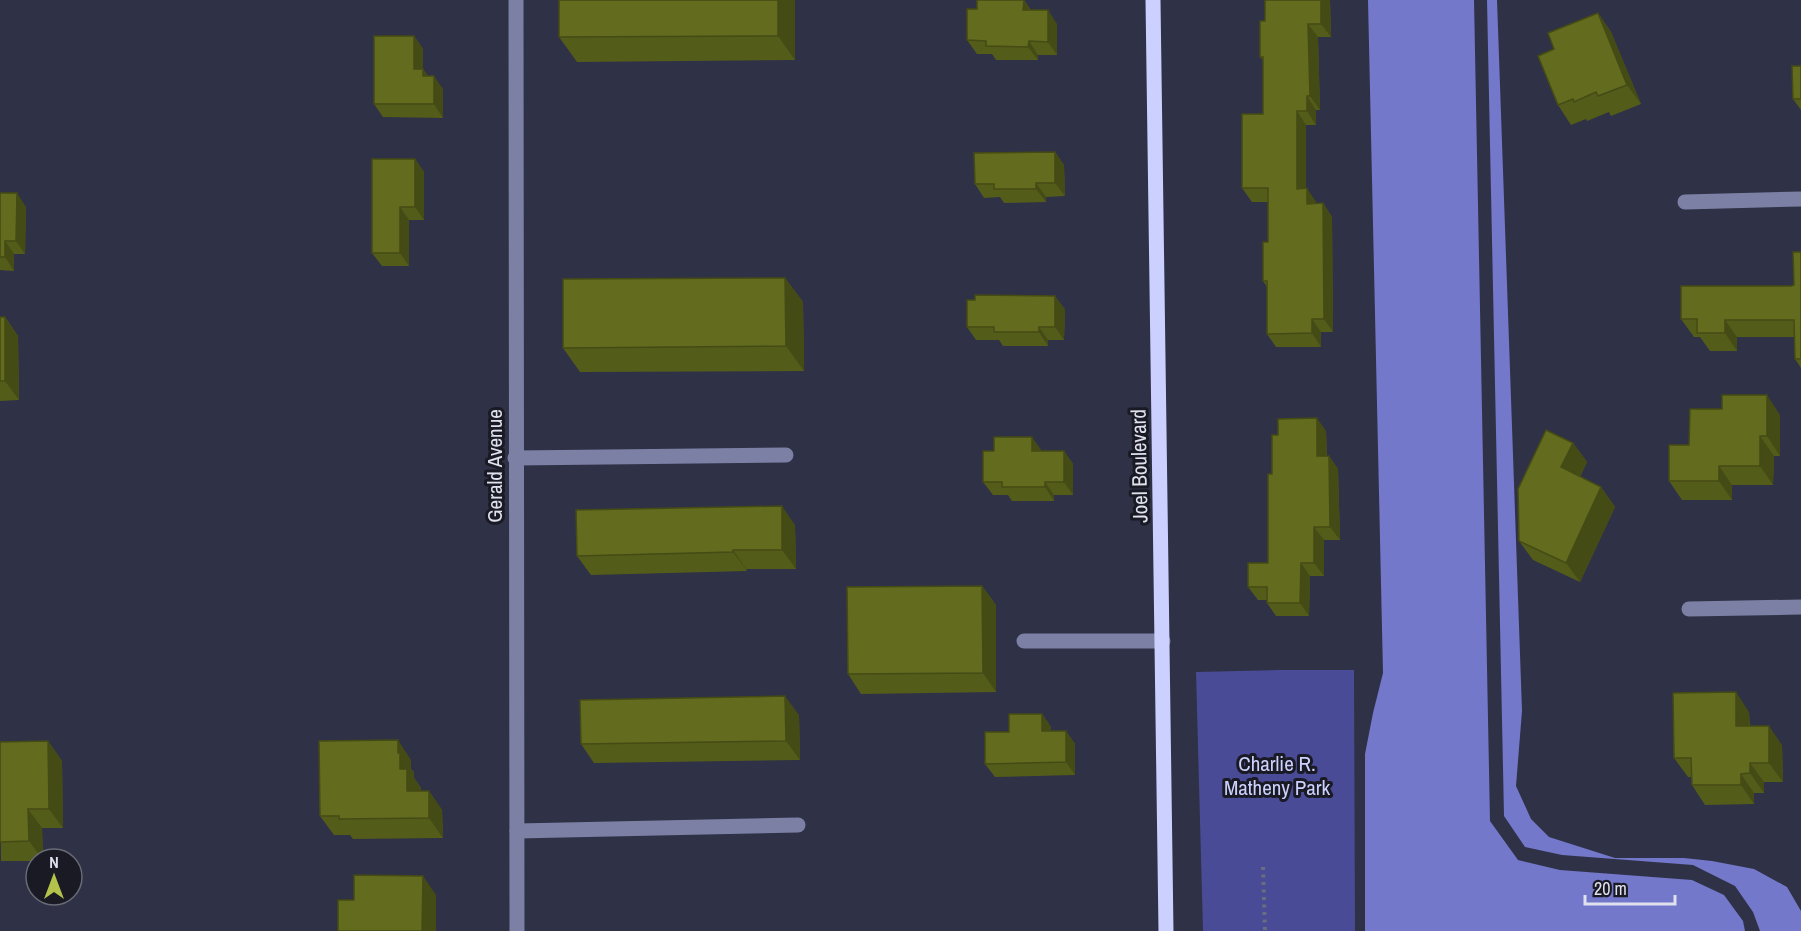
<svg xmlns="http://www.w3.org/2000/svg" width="1801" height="931" font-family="'Archivo Narrow',sans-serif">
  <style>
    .green { fill: #4a4b97 }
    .water { fill: #7378ca }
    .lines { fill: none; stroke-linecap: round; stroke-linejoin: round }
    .path { stroke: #6a6c7f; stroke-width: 4; stroke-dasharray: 3 4.5; stroke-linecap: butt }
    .minor { stroke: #7c80a5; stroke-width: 15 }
    .major { stroke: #cbd0fe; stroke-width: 15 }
    .wall { fill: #545c1a }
    .shaded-wall { fill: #454b15 }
    .building { fill: #626b1e; stroke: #454b15; stroke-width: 1.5 }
    .labels { text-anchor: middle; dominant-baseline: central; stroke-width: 6; stroke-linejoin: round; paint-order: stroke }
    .street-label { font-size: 21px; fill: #dfe1ef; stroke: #191a23 }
    .park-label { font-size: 21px; fill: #ccd1fd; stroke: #191a23 }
  </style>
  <rect width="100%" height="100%" fill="#2f3146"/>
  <!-- green -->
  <path class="green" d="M 1278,670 L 1354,670 L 1355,931 L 1203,931 L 1196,672 Z"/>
  <!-- water -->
  <g class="water">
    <path d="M 1368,0 L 1474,0 L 1490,821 L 1518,860 L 1560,870 L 1692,880 L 1724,895 L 1743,921 L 1745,931 L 1365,931 L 1365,754 L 1373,713 L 1383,673 Z"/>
    <path d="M 1487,0 L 1497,0 L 1522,711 L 1516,786 L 1531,819 L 1549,837 L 1615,858 L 1684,858 L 1712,861 L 1754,869 L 1787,887 L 1801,911 L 1801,931 L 1760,931 L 1753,912 L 1735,886 L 1693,865 L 1562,855 L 1525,847 L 1504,816 Z"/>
  </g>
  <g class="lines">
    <!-- path -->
    <path class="path" d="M 1263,867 L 1265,931"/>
    <!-- minor -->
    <g class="minor">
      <path d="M 516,0 L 517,931"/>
      <path d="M 1685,202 L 1801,199"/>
      <path d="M 515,458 L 786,455"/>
      <path d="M 1689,609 L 1801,607"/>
      <path d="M 1024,641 L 1163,641"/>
      <path d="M 517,831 L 798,825"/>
    </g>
    <!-- major -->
    <path class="major" d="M 1153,0 L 1166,931"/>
  </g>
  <!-- wall -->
  <g class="wall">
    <path d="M 559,0 L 795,0 L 795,60 L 577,62 L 559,37 Z"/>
    <path d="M 1024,0 L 1031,10 L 1057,24 L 1057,55 L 1038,55 L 1038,60 L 996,60 L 992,54 L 977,54 L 967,40 L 977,9 Z"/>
    <path d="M 1330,0 L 1331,37 L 1318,37 L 1320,110 L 1316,110 L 1316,125 L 1306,125 L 1306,188 L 1316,202 L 1316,203 L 1323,203 L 1332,217 L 1333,332 L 1321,332 L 1321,347 L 1276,347 L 1267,334 L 1267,287 L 1263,281 L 1268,242 L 1268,202 L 1252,202 L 1242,188 L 1263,114 L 1263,60 L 1260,57 L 1265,21 Z"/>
    <path d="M 1598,13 L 1611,32 L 1641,104 L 1611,116 L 1609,112 L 1587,121 L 1586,119 L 1571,125 L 1558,105 L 1554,49 Z"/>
    <path d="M 414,36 L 423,49 L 423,69 L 428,76 L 443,89 L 443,118 L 383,117 L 374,104 Z"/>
    <path d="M 1801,66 L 1801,110 L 1793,99 Z"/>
    <path d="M 1055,152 L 1064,165 L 1065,196 L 1046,197 L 1046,202 L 1004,203 L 1000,197 L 984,198 L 975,184 Z"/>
    <path d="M 415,159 L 424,172 L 424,220 L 409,220 L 409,266 L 382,266 L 372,253 Z"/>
    <path d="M 0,193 L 26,207 L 25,254 L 14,254 L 14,271 L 0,270 Z"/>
    <path d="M 1801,252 L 1801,368 L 1795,359 L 1795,337 L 1737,337 L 1737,351 L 1710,351 L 1700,337 L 1694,337 L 1681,319 L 1794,285 Z"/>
    <path d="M 785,278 L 803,302 L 804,371 L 580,372 L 563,348 Z"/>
    <path d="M 1065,309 L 1064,340 L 1048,340 L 1048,346 L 1003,346 L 999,340 L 976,340 L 967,327 Z"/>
    <path d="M 0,317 L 5,317 L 18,336 L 19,400 L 0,401 Z"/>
    <path d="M 1780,415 L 1780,456 L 1774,456 L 1773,485 L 1732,485 L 1732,500 L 1682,500 L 1669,481 L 1689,445 Z"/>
    <path d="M 1326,431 L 1327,456 L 1329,456 L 1338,469 L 1340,540 L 1324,540 L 1324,576 L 1310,576 L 1309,616 L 1276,616 L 1267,603 L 1267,600 L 1258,600 L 1248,587 L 1268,563 L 1272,474 Z"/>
    <path d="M 1573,443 L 1587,462 L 1580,477 L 1601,487 L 1615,507 L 1580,582 L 1533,560 L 1519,541 Z"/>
    <path d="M 1042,451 L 1064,451 L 1073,464 L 1073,495 L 1054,495 L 1054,501 L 1012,501 L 1008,495 L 993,495 L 983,482 Z"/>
    <path d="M 795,525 L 796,569 L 746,569 L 747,571 L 591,575 L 577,556 Z"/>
    <path d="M 982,586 L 996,605 L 996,692 L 861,694 L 848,674 Z"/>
    <path d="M 1749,712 L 1750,726 L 1782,745 L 1783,782 L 1764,782 L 1764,793 L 1754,793 L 1754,804 L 1705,805 L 1692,785 L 1692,777 L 1688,777 L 1674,758 Z"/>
    <path d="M 1042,714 L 1051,727 L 1051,731 L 1066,731 L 1075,744 L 1075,775 L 995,777 L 985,764 L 1009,732 Z"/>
    <path d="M 799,715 L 800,760 L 594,763 L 581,744 Z"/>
    <path d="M 48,741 L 62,761 L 63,828 L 42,828 L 43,859 L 36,859 L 36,861 L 1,861 L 0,742 Z"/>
    <path d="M 411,760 L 411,769 L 414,772 L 414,778 L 421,788 L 421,791 L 429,791 L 442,810 L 443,838 L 353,839 L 350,835 L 334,835 L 320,816 Z"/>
  </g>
  <!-- shaded-wall -->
  <g class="shaded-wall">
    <path d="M 778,0 L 795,0 L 795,60 L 778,36 Z"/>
    <path d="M 1024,0 L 1033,14 L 1023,10 Z"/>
    <path d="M 1321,0 L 1330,0 L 1331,37 L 1321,24 Z"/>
    <path d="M 1048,10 L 1057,24 L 1057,55 L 1048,42 Z"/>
    <path d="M 1598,13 L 1611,32 L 1641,104 L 1627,85 Z"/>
    <path d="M 1308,24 L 1318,37 L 1320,110 L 1310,96 Z"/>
    <path d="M 414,36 L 423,49 L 423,69 L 432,82 L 414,69 Z"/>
    <path d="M 1029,41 L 1038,55 L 1038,60 L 1028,47 Z"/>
    <path d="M 434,76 L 443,89 L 443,118 L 434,104 Z"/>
    <path d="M 1307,96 L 1316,110 L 1316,125 L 1307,111 Z"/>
    <path d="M 1297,111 L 1306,125 L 1306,202 L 1297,189 Z"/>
    <path d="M 1055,152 L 1064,165 L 1065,196 L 1055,183 Z"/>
    <path d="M 415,159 L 424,172 L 424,220 L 415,207 Z"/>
    <path d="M 1036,183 L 1046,197 L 1046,202 L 1036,189 Z"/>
    <path d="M 1307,188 L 1316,202 L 1316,217 L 1307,204 Z"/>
    <path d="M 17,193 L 26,207 L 25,254 L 16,241 Z"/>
    <path d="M 1323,203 L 1332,217 L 1333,332 L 1324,319 Z"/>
    <path d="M 400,207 L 409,220 L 409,266 L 400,253 Z"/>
    <path d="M 5,241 L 14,254 L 14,271 L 5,257 Z"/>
    <path d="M 785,278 L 803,302 L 804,371 L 786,346 Z"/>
    <path d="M 1055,296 L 1065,309 L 1064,340 L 1055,327 Z"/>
    <path d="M 5,317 L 18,336 L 19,400 L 5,381 Z"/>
    <path d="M 1312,319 L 1321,332 L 1321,347 L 1312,333 Z"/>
    <path d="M 1725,320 L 1737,337 L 1737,351 L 1725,333 Z"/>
    <path d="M 1039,327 L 1048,340 L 1048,346 L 1039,332 Z"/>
    <path d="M 1767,395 L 1780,415 L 1780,456 L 1767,436 Z"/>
    <path d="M 1317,418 L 1326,431 L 1327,469 L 1317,456 Z"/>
    <path d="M 1760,436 L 1774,456 L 1773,485 L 1760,466 Z"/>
    <path d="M 1032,437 L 1042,451 L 1032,451 Z"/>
    <path d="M 1573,443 L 1587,462 L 1575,487 L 1561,467 Z"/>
    <path d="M 1064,451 L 1073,464 L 1073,495 L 1064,482 Z"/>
    <path d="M 1329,456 L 1338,469 L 1340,540 L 1330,527 Z"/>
    <path d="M 1719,466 L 1732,485 L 1732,500 L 1719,481 Z"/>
    <path d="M 1045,482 L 1054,495 L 1054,501 L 1045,487 Z"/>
    <path d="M 1601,487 L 1615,507 L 1580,582 L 1566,563 Z"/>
    <path d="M 782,506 L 795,525 L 796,569 L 782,550 Z"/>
    <path d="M 1314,527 L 1324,540 L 1324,576 L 1314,563 Z"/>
    <path d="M 733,550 L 746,569 L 747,571 L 733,552 Z"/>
    <path d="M 1301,563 L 1310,576 L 1309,616 L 1300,603 Z"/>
    <path d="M 982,586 L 996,605 L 996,692 L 983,673 Z"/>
    <path d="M 1736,692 L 1749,712 L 1750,745 L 1736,726 Z"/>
    <path d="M 785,696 L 799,715 L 800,760 L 786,741 Z"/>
    <path d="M 1042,714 L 1051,727 L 1051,745 L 1042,731 Z"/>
    <path d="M 1769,726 L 1782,745 L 1783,782 L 1769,763 Z"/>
    <path d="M 1066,731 L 1075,744 L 1075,775 L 1066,762 Z"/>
    <path d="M 398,740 L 411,760 L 411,769 L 414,772 L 414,778 L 421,788 L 421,810 L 407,791 L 400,769 L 398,753 Z"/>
    <path d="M 48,741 L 62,761 L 63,828 L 49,809 Z"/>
    <path d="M 1750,763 L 1764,782 L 1764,793 L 1750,773 Z"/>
    <path d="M 1741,774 L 1754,793 L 1754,804 L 1741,785 Z"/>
    <path d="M 429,791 L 442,810 L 443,838 L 429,818 Z"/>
    <path d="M 28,809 L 42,828 L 43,859 L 42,859 L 29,841 Z"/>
    <path d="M 423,876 L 436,895 L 436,931 L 422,931 Z"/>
  </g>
  <!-- building -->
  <g class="building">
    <path d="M 559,0 L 778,0 L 778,36 L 559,37 Z"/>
    <path d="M 977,0 L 1024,0 L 1023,10 L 1048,10 L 1048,42 L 1029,41 L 1028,47 L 986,46 L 986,41 L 967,40 L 967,9 L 977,9 Z"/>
    <path d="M 1265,0 L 1321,0 L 1321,24 L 1308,24 L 1310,96 L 1307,96 L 1307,111 L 1297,111 L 1297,189 L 1307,188 L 1307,204 L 1323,203 L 1324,319 L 1312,319 L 1312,333 L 1267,334 L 1267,281 L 1263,281 L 1263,242 L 1268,242 L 1268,188 L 1242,188 L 1242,114 L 1263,114 L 1263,57 L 1260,57 L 1260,21 L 1265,21 Z"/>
    <path d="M 1598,13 L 1627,85 L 1598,96 L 1596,92 L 1574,102 L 1573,99 L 1558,105 L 1538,56 L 1554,49 L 1548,33 Z"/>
    <path d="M 374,36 L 414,36 L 414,69 L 423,69 L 423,76 L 434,76 L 434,104 L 374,104 Z"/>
    <path d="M 1792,66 L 1801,66 L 1801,99 L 1793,99 Z"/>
    <path d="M 1055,152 L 1055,183 L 1036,183 L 1036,189 L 994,189 L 994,184 L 975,184 L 974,153 Z"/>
    <path d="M 372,159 L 415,159 L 415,207 L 400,207 L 400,253 L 372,253 Z"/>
    <path d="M 0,193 L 17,193 L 16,241 L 5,241 L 5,257 L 0,257 Z"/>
    <path d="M 1793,252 L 1801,252 L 1801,359 L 1795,359 L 1794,320 L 1725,320 L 1725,333 L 1697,333 L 1697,319 L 1681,319 L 1681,286 L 1791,286 L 1794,285 Z"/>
    <path d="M 785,278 L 786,346 L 563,348 L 563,279 Z"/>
    <path d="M 975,295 L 1055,296 L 1055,327 L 1039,327 L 1039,332 L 994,332 L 994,327 L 967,327 L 967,300 L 975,300 Z"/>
    <rect x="0" y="317" width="5" height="64"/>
    <path d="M 1722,395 L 1767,395 L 1767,436 L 1760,436 L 1760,466 L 1719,466 L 1719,481 L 1669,481 L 1669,445 L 1689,445 L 1690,409 L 1722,409 Z"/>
    <path d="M 1317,418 L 1317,456 L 1329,456 L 1330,527 L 1314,527 L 1314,563 L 1301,563 L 1300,603 L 1267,603 L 1267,587 L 1248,587 L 1248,563 L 1268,563 L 1268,474 L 1272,474 L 1272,435 L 1278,435 L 1278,419 Z"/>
    <path d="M 1546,430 L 1573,443 L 1561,467 L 1601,487 L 1566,563 L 1519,541 L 1518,489 Z"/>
    <path d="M 994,437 L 1032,437 L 1032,451 L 1064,451 L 1064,482 L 1045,482 L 1045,487 L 1002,487 L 1002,482 L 983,482 L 983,451 L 994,451 Z"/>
    <path d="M 782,506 L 782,550 L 733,550 L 733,552 L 577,556 L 576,510 Z"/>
    <path d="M 982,586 L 983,673 L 848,674 L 847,587 Z"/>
    <path d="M 1736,692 L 1736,726 L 1769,726 L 1769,763 L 1750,763 L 1750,773 L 1741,774 L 1741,785 L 1692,785 L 1691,758 L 1674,758 L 1673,693 Z"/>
    <path d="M 785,696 L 786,741 L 581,744 L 580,700 Z"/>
    <path d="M 1009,714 L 1042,714 L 1042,731 L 1066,731 L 1066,762 L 985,764 L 985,732 L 1009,732 Z"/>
    <path d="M 398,740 L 398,753 L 400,753 L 400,769 L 407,769 L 407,791 L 429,791 L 429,818 L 339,819 L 339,816 L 320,816 L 319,741 Z"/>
    <path d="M 48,741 L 49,809 L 28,809 L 29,841 L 0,842 L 0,742 Z"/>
    <path d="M 354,875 L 423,876 L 422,931 L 338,931 L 338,900 L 354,900 Z"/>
  </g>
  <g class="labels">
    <!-- street labels -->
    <g class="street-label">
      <text transform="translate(494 466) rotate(-90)">Gerald Avenue</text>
      <text transform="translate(1139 466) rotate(-91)">Joel Boulevard</text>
    </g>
    <!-- park labels -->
    <g class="park-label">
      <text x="1277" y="763">Charlie R.<tspan x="1277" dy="24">Matheny Park</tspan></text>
    </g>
  </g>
  <!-- north arrow -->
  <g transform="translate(54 877)"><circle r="28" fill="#191a23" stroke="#686a75" stroke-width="1.5"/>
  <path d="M0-4.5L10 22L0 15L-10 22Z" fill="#b3c24b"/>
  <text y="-9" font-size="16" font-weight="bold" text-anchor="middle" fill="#dfe1ef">N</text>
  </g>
  <!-- scale -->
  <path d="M1585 895v9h90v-9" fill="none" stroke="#dfe1ef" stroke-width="3"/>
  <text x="1594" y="895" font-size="18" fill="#dfe1ef" stroke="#191a23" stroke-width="4.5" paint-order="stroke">20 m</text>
</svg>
